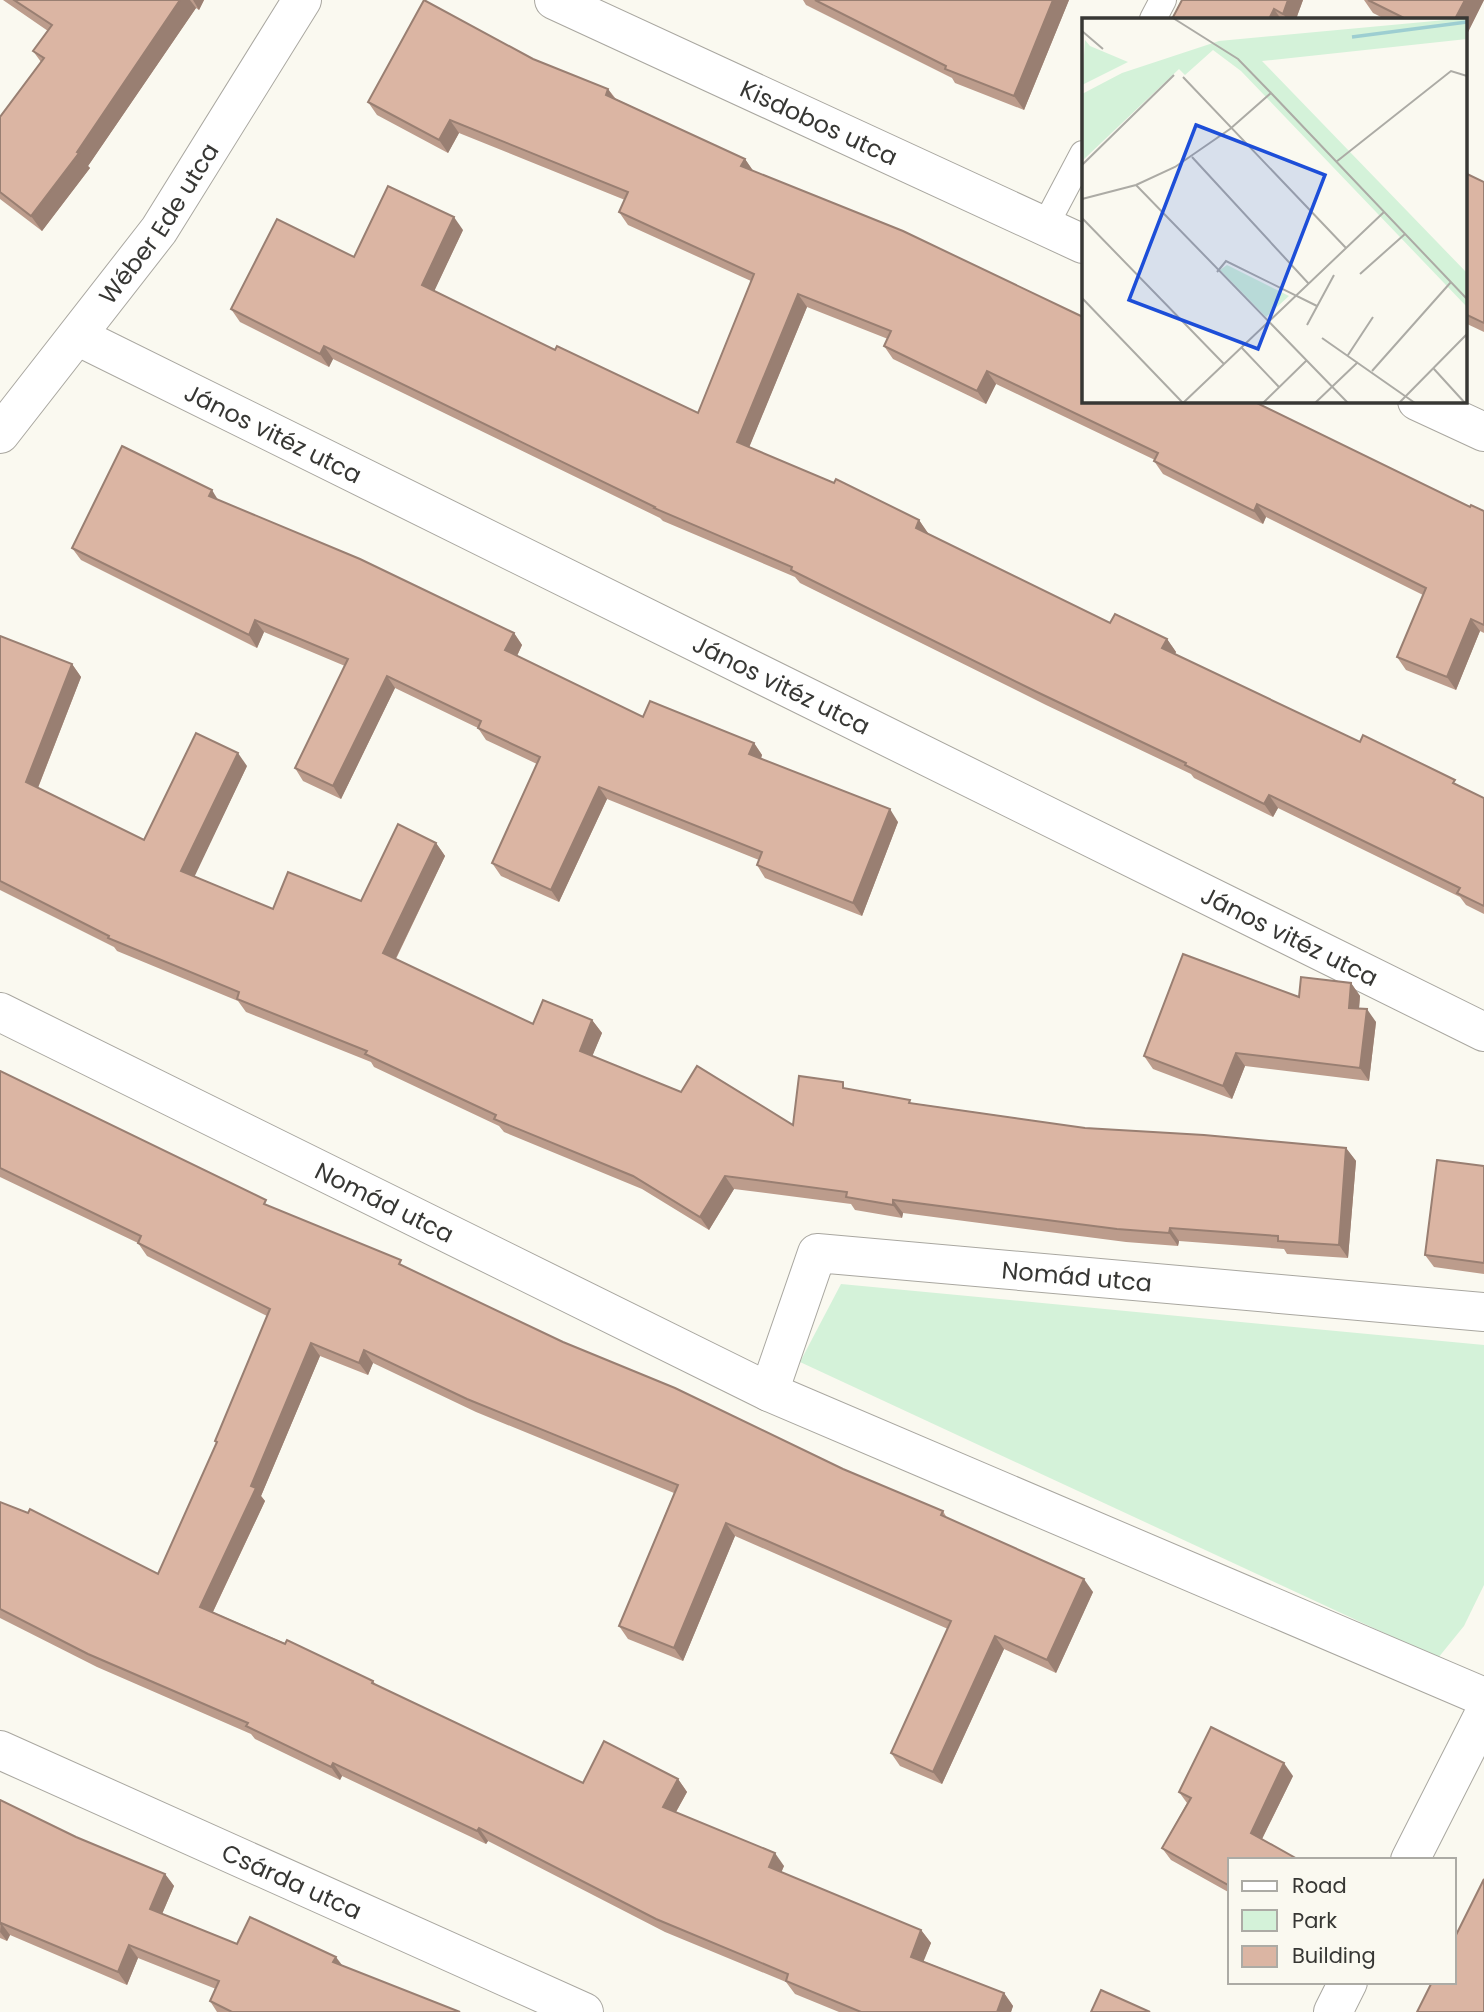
<svg xmlns="http://www.w3.org/2000/svg" width="1484" height="2012" font-family="Poppins,sans-serif">
  <style>
    .green { fill: #d4f2d9 }
    .lines { fill: none; stroke-linecap: round; stroke-linejoin: round }
    .lane-casing { stroke: #a9a7a0; stroke-width: 28 }
    .street-casing { stroke: #a9a7a0; stroke-width: 40 }
    .secondary-casing { stroke: #a9a7a0; stroke-width: 40 }
    .lane { stroke: #fff; stroke-width: 26 }
    .street { stroke: #fff; stroke-width: 38 }
    .secondary { stroke: #fff; stroke-width: 38 }
    .wall { fill: #bc9c8c }
    .shaded-wall { fill: #997f72 }
    .building { fill: #dbb5a3; stroke: #997f72; stroke-width: 2 }
    .labels { text-anchor: middle; dominant-baseline: central; stroke-width: 7; stroke-linejoin: round; paint-order: stroke }
    .street-label { font-size: 24px; fill: #373734; stroke: #faf9f0 }
    .inset-river { fill: none; stroke: #9dced1; stroke-width: 3.5 }
    .inset-road { fill: none; stroke: #acaba5; stroke-width: 2 }
    .view { fill: #1d4ed8; fill-opacity: 0.15; stroke: #1d4ed8; stroke-width: 3.5 }
    .inset-edge { fill: none; stroke: #373734; stroke-width: 3.5 }
  </style>
  <rect width="100%" height="100%" fill="#faf9f0"/>
  <!-- green -->
  <path class="green" d="M 841,1284 L 1484,1345 L 1484,1585 L 1464,1626 L 1438,1658 L 800,1362 Z"/>
  <g class="lines">
    <defs>
      <g id="lane">
        <path d="M 1153,19 L 1163,0"/>
        <path d="M 1045,226 L 1083,154"/>
      </g>
      <g id="street">
        <path id="s1" d="M 554,0 L 1083,244"/>
        <path id="s2" d="M 77,336 L 1484,1032"/>
        <path d="M 1417,401 L 1484,432"/>
        <path id="s3" d="M 0,1012 L 769,1392 L 1484,1697"/>
        <path id="s4" d="M 769,1392 L 817,1253 L 1484,1312"/>
        <path id="s5" d="M 0,1750 L 584,2012"/>
        <path d="M 1410,1860 L 1484,1714"/>
        <path d="M 1333,2012 L 1348,1982"/>
      </g>
      <g id="secondary">
        <path id="s6" d="M 0,434 L 159,230 L 302,0"/>
      </g>
    </defs>
    <!-- lane casing -->
    <use href="#lane" class="lane-casing"/>
    <!-- street casing -->
    <use href="#street" class="street-casing"/>
    <!-- secondary casing -->
    <use href="#secondary" class="secondary-casing"/>
    <!-- lane -->
    <use href="#lane" class="lane"/>
    <!-- street -->
    <use href="#street" class="street"/>
    <!-- secondary -->
    <use href="#secondary" class="secondary"/>
  </g>
  <!-- wall -->
  <g class="wall">
    <path d="M 3,0 L 204,0 L 199,10 L 196,8 L 88,166 L 90,168 L 42,231 L 0,199 L 0,117 L 41,62 L 33,51 L 48,31 Z"/>
    <path d="M 803,0 L 1069,0 L 1024,110 L 955,83 L 952,78 L 806,5 Z"/>
    <path d="M 1303,0 L 1296,19 L 1172,19 Z"/>
    <path d="M 1364,0 L 1484,0 L 1465,38 L 1465,19 L 1385,19 L 1373,13 Z"/>
    <path d="M 533,59 L 608,89 L 616,99 L 745,159 L 753,171 L 1083,401 L 1484,511 L 1484,633 L 1480,631 L 1456,690 L 1406,670 L 1397,657 L 1423,595 L 1266,517 L 1263,524 L 1163,474 L 1154,461 L 1155,460 L 996,384 L 986,404 L 893,359 L 884,346 L 888,339 L 807,307 L 749,447 L 919,520 L 928,534 L 1110,623 L 1167,639 L 1176,652 L 1175,654 L 1360,742 L 1459,786 L 1484,798 L 1484,914 L 1466,905 L 1460,897 L 1278,808 L 1273,817 L 1194,778 L 1191,774 L 1046,705 L 800,583 L 795,577 L 663,521 L 660,518 L 333,359 L 329,367 L 240,322 L 231,309 L 354,257 L 463,230 L 434,291 L 555,350 L 698,413 L 751,281 L 628,225 L 619,212 L 625,200 L 459,133 L 448,153 L 377,115 L 368,102 Z"/>
    <path d="M 1465,173 L 1484,182 L 1484,332 L 1465,323 Z"/>
    <path d="M 218,500 L 514,633 L 522,645 L 517,656 L 643,717 L 754,743 L 762,755 L 761,759 L 898,822 L 862,916 L 765,878 L 757,865 L 759,860 L 607,799 L 559,902 L 501,876 L 492,863 L 537,764 L 486,740 L 478,728 L 395,688 L 341,799 L 303,781 L 295,768 L 345,666 L 264,632 L 257,648 L 81,560 L 72,548 Z"/>
    <path d="M 0,636 L 72,664 L 81,677 L 38,788 L 144,840 L 247,766 L 194,876 L 273,909 L 361,901 L 436,843 L 445,856 L 396,959 L 533,1024 L 592,1020 L 602,1033 L 592,1056 L 681,1092 L 793,1125 L 849,1089 L 912,1103 L 1085,1128 L 1346,1148 L 1356,1161 L 1348,1258 L 1287,1254 L 1284,1249 L 1179,1241 L 1178,1246 L 1126,1242 L 903,1213 L 902,1218 L 855,1210 L 851,1204 L 734,1189 L 709,1230 L 642,1189 L 504,1132 L 499,1126 L 374,1067 L 371,1062 L 246,1012 L 238,1001 L 117,951 L 114,947 L 0,890 Z"/>
    <path d="M 1351,983 L 1360,996 L 1359,1009 L 1376,1022 L 1369,1081 L 1245,1066 L 1232,1099 L 1153,1069 L 1144,1056 L 1299,997 Z"/>
    <path d="M 0,1071 L 271,1207 L 406,1267 L 563,1342 L 843,1469 L 943,1511 L 947,1518 L 1093,1592 L 1056,1673 L 1004,1649 L 942,1784 L 900,1766 L 891,1753 L 948,1629 L 735,1536 L 683,1661 L 628,1639 L 619,1626 L 674,1493 L 476,1412 L 373,1363 L 368,1375 L 320,1356 L 261,1496 L 265,1501 L 213,1612 L 373,1681 L 376,1685 L 583,1783 L 678,1779 L 687,1792 L 676,1812 L 784,1866 L 781,1872 L 921,1930 L 931,1943 L 923,1961 L 1004,1993 L 1013,2006 L 1011,2012 L 839,2012 L 795,1994 L 786,1982 L 665,1932 L 488,1841 L 486,1844 L 342,1776 L 340,1780 L 255,1739 L 251,1734 L 97,1667 L 0,1618 L 0,1502 L 158,1574 L 217,1443 L 215,1441 L 267,1316 L 147,1256 L 138,1243 L 0,1177 Z"/>
    <path d="M 1484,1166 L 1484,1274 L 1434,1267 L 1425,1255 Z"/>
    <path d="M 1293,1776 L 1262,1839 L 1230,1860 L 1230,1893 L 1171,1860 L 1162,1848 L 1187,1803 L 1179,1792 Z"/>
    <path d="M 0,1800 L 76,1837 L 165,1874 L 174,1886 L 162,1914 L 237,1944 L 342,1966 L 460,2012 L 217,2012 L 210,2001 L 216,1989 L 138,1958 L 127,1985 L 10,1935 L 7,1941 L 0,1938 Z"/>
  </g>
  <!-- shaded-wall -->
  <g class="shaded-wall">
    <path d="M 180,0 L 190,0 L 196,8 L 88,166 L 90,168 L 42,231 L 31,216 L 77,152 Z"/>
    <path d="M 193,0 L 204,0 L 199,10 Z"/>
    <path d="M 1053,0 L 1069,0 L 1024,110 L 1014,96 Z"/>
    <path d="M 1288,0 L 1303,0 L 1296,19 L 1287,19 L 1283,14 Z"/>
    <path d="M 1465,0 L 1484,0 L 1465,38 L 1465,19 L 1455,19 Z"/>
    <path d="M 1274,9 L 1281,19 L 1269,19 Z"/>
    <path d="M 608,89 L 617,102 L 606,95 Z"/>
    <path d="M 450,120 L 459,133 L 448,153 L 439,140 Z"/>
    <path d="M 745,159 L 754,172 L 741,166 Z"/>
    <path d="M 454,217 L 463,230 L 431,298 L 422,285 Z"/>
    <path d="M 798,294 L 807,307 L 746,455 L 737,442 Z"/>
    <path d="M 324,346 L 333,359 L 329,367 L 320,354 Z"/>
    <path d="M 987,371 L 996,384 L 986,404 L 977,391 Z"/>
    <path d="M 212,490 L 220,503 L 209,496 Z"/>
    <path d="M 1257,504 L 1266,517 L 1263,524 L 1254,511 Z"/>
    <path d="M 919,520 L 928,533 L 925,540 L 916,528 Z"/>
    <path d="M 1471,619 L 1480,631 L 1456,690 L 1447,677 Z"/>
    <path d="M 255,620 L 264,632 L 257,648 L 249,635 Z"/>
    <path d="M 514,633 L 522,645 L 514,662 L 505,650 Z"/>
    <path d="M 1167,639 L 1176,652 L 1171,661 L 1162,648 Z"/>
    <path d="M 72,664 L 81,677 L 35,795 L 26,782 Z"/>
    <path d="M 387,676 L 395,688 L 341,799 L 333,786 Z"/>
    <path d="M 754,743 L 762,755 L 758,766 L 749,754 Z"/>
    <path d="M 238,753 L 247,766 L 191,884 L 181,871 Z"/>
    <path d="M 599,787 L 607,799 L 559,902 L 551,890 Z"/>
    <path d="M 1269,795 L 1278,808 L 1273,817 L 1264,804 Z"/>
    <path d="M 890,809 L 898,822 L 862,916 L 853,903 Z"/>
    <path d="M 436,843 L 445,856 L 392,966 L 383,953 Z"/>
    <path d="M 1351,983 L 1360,996 L 1358,1020 L 1349,1008 Z"/>
    <path d="M 1367,1009 L 1376,1022 L 1369,1081 L 1360,1068 Z"/>
    <path d="M 592,1020 L 602,1033 L 589,1064 L 580,1051 Z"/>
    <path d="M 1236,1053 L 1245,1066 L 1232,1099 L 1223,1086 Z"/>
    <path d="M 1346,1148 L 1356,1161 L 1348,1258 L 1339,1245 Z"/>
    <path d="M 725,1176 L 734,1189 L 709,1230 L 700,1217 Z"/>
    <path d="M 893,1200 L 903,1213 L 902,1218 L 893,1205 Z"/>
    <path d="M 1170,1228 L 1179,1241 L 1178,1246 L 1169,1233 Z"/>
    <path d="M 311,1343 L 320,1356 L 261,1496 L 265,1501 L 209,1620 L 200,1607 Z"/>
    <path d="M 364,1350 L 373,1363 L 368,1375 L 359,1363 Z"/>
    <path d="M 726,1523 L 735,1536 L 683,1661 L 674,1648 Z"/>
    <path d="M 1084,1579 L 1093,1592 L 1056,1673 L 1047,1660 Z"/>
    <path d="M 995,1636 L 1004,1649 L 942,1784 L 933,1772 Z"/>
    <path d="M 333,1763 L 342,1776 L 340,1780 L 331,1767 Z"/>
    <path d="M 1284,1763 L 1293,1776 L 1259,1845 L 1251,1833 Z"/>
    <path d="M 678,1779 L 687,1792 L 672,1819 L 663,1807 Z"/>
    <path d="M 479,1828 L 488,1841 L 486,1844 L 477,1831 Z"/>
    <path d="M 775,1853 L 784,1866 L 778,1880 L 769,1867 Z"/>
    <path d="M 165,1874 L 174,1886 L 159,1921 L 150,1909 Z"/>
    <path d="M 1,1923 L 10,1935 L 7,1941 L 0,1932 Z"/>
    <path d="M 921,1930 L 931,1943 L 920,1970 L 911,1957 Z"/>
    <path d="M 129,1945 L 138,1958 L 127,1985 L 118,1972 Z"/>
    <path d="M 336,1957 L 345,1969 L 333,1962 Z"/>
    <path d="M 1004,1993 L 1013,2006 L 1011,2012 L 997,2012 Z"/>
  </g>
  <!-- building -->
  <g class="building">
    <path d="M 14,0 L 180,0 L 77,152 L 79,153 L 31,216 L 0,192 L 0,117 L 44,58 L 33,51 L 52,25 Z"/>
    <path d="M 424,0 L 533,59 L 608,89 L 606,95 L 745,159 L 741,166 L 903,231 L 1083,317 L 1083,401 L 1253,401 L 1470,507 L 1471,505 L 1484,511 L 1484,625 L 1471,619 L 1447,677 L 1397,657 L 1426,588 L 1257,504 L 1254,511 L 1154,461 L 1158,453 L 987,371 L 977,391 L 884,346 L 891,331 L 798,294 L 737,442 L 834,483 L 836,479 L 919,520 L 916,528 L 1110,623 L 1115,614 L 1167,639 L 1162,648 L 1360,742 L 1363,735 L 1455,780 L 1453,783 L 1484,798 L 1484,906 L 1457,893 L 1460,888 L 1269,795 L 1264,804 L 1185,765 L 1186,763 L 1037,692 L 791,570 L 792,567 L 654,508 L 655,507 L 324,346 L 320,354 L 231,309 L 277,219 L 354,257 L 388,186 L 454,217 L 422,285 L 555,350 L 557,346 L 698,413 L 754,274 L 619,212 L 628,192 L 450,120 L 439,140 L 368,102 Z"/>
    <path d="M 815,0 L 1053,0 L 1014,96 L 945,69 L 946,66 Z"/>
    <path d="M 1182,0 L 1288,0 L 1283,14 L 1274,9 L 1269,19 L 1172,19 Z"/>
    <path d="M 1368,0 L 1465,0 L 1455,19 L 1406,19 Z"/>
    <path d="M 1465,173 L 1484,182 L 1484,323 L 1465,314 Z"/>
    <path d="M 122,446 L 212,490 L 209,496 L 360,559 L 514,633 L 505,650 L 643,717 L 650,701 L 754,743 L 749,754 L 890,809 L 853,903 L 757,865 L 762,852 L 599,787 L 551,890 L 492,863 L 540,757 L 478,728 L 481,721 L 387,676 L 333,786 L 295,768 L 348,659 L 255,620 L 249,635 L 72,548 Z"/>
    <path d="M 0,636 L 72,664 L 26,782 L 144,840 L 196,733 L 238,753 L 181,871 L 273,909 L 288,872 L 361,901 L 398,824 L 436,843 L 383,953 L 533,1024 L 543,1000 L 592,1020 L 580,1051 L 681,1092 L 697,1066 L 793,1125 L 799,1076 L 843,1082 L 843,1088 L 910,1100 L 909,1103 L 1085,1128 L 1204,1135 L 1346,1148 L 1339,1245 L 1278,1241 L 1278,1236 L 1170,1228 L 1169,1233 L 1117,1229 L 893,1200 L 893,1205 L 846,1197 L 847,1192 L 725,1176 L 700,1217 L 633,1176 L 494,1119 L 496,1115 L 365,1054 L 367,1051 L 237,999 L 239,992 L 108,938 L 109,936 L 0,881 Z"/>
    <path d="M 1183,954 L 1299,997 L 1301,977 L 1351,983 L 1349,1008 L 1367,1009 L 1360,1068 L 1236,1053 L 1223,1086 L 1144,1056 Z"/>
    <path d="M 0,1071 L 266,1200 L 264,1204 L 401,1260 L 399,1264 L 563,1342 L 675,1388 L 843,1469 L 943,1511 L 941,1515 L 1084,1579 L 1047,1660 L 995,1636 L 933,1772 L 891,1753 L 951,1621 L 726,1523 L 674,1648 L 619,1626 L 678,1485 L 467,1399 L 364,1350 L 359,1363 L 311,1343 L 251,1486 L 256,1488 L 200,1607 L 285,1644 L 287,1640 L 373,1681 L 372,1683 L 583,1783 L 604,1741 L 678,1779 L 663,1807 L 775,1853 L 769,1867 L 921,1930 L 911,1957 L 1004,1993 L 997,2012 L 861,2012 L 786,1981 L 788,1974 L 656,1919 L 479,1828 L 477,1831 L 333,1763 L 331,1767 L 246,1726 L 248,1723 L 88,1654 L 0,1609 L 0,1502 L 28,1513 L 30,1509 L 158,1574 L 217,1442 L 215,1441 L 270,1309 L 138,1243 L 141,1236 L 0,1168 Z"/>
    <path d="M 1437,1160 L 1484,1166 L 1484,1263 L 1425,1255 Z"/>
    <path d="M 1211,1727 L 1284,1763 L 1251,1833 L 1299,1860 L 1230,1860 L 1230,1886 L 1162,1848 L 1191,1798 L 1179,1792 Z"/>
    <path d="M 0,1800 L 76,1837 L 165,1874 L 150,1909 L 237,1944 L 250,1917 L 336,1957 L 333,1962 L 460,2012 L 232,2012 L 210,2001 L 219,1981 L 129,1945 L 118,1972 L 1,1923 L 0,1924 Z"/>
    <path d="M 1484,1879 L 1484,2012 L 1417,2012 L 1432,1982 L 1454,1982 L 1454,1939 Z"/>
    <path d="M 1101,1990 L 1150,2012 L 1091,2012 Z"/>
  </g>
  <g class="labels">
    <!-- street labels -->
    <g class="street-label">
      <text stroke="none"><textPath href="#s1" startOffset="292">Kisdobos utca</textPath></text>
      <text stroke="none"><textPath href="#s6" startOffset="264">Wéber Ede utca</textPath></text>
      <text stroke="none"><textPath href="#s2" startOffset="219">János vitéz utca</textPath></text>
      <text stroke="none"><textPath href="#s2" startOffset="786">János vitéz utca</textPath></text>
      <text stroke="none"><textPath href="#s2" startOffset="1353">János vitéz utca</textPath></text>
      <text stroke="none"><textPath href="#s3" startOffset="429">Nomád utca</textPath></text>
      <text stroke="none"><textPath href="#s4" startOffset="408">Nomád utca</textPath></text>
      <text stroke="none"><textPath href="#s5" startOffset="320">Csárda utca</textPath></text>
    </g>
  </g>
  <!-- overview -->
  <g transform="translate(1082 18)">
    <rect width="385" height="385" fill="#faf9f0"/>
    <path d="M 385,0 L 385,21 L 180,43 L 385,255 L 385,289 L 159,53 L 131,32 L 103,57 L 97,51 L 0,143 L 0,76 L 40,55 L 137,23 ZM 3,22 L 8,28 L 46,44 L 0,67 ZM 145,247 L 207,278 L 184,299 L 138,252 Z" fill="#d4f2d9"/>
    <path class="inset-river" d="M 270,19 L 385,4"/>
    <path class="inset-road" d="M 91,0 L 156,41 L 189,75M 0,13 L 21,31M 101,59 L 264,230M 110,139 L 227,266M 254,144 L 369,53 L 385,58M 0,147 L 92,57M 54,167 L 266,385M 0,181 L 54,167 L 93,149 L 148,111 L 189,75 L 385,281M 0,200 L 142,346M 135,254 L 144,243 L 235,288M 278,256 L 323,216M 0,280 L 101,385M 225,307 L 252,257M 240,320 L 333,385M 159,329 L 197,369M 266,337 L 291,299M 352,351 L 383,385M 290,353 L 369,264M 101,385 L 302,194M 181,385 L 225,342M 233,385 L 276,344M 317,385 L 385,316"/>
    <path class="view" d="M 114,107 L 243,157 L 176,331 L 47,282 Z"/>
    <rect width="385" height="385" class="inset-edge"/>
  </g>
  <!-- legend -->
  <rect x="1228" y="1858" width="228" height="126" fill="#faf9f0" stroke="#acaba5" stroke-width="2"/>
  <rect x="1242" y="1881" width="35" height="10" fill="#ffffff" stroke="#acaba5" stroke-width="2"/>
  <text x="1292" y="1893" font-size="21" fill="#373734">Road</text>
  <rect x="1242" y="1910" width="35" height="21" fill="#d4f2d9" stroke="#acaba5" stroke-width="2"/>
  <text x="1292" y="1928" font-size="21" fill="#373734">Park</text>
  <rect x="1242" y="1946" width="35" height="21" fill="#dbb5a3" stroke="#acaba5" stroke-width="2"/>
  <text x="1292" y="1963" font-size="21" fill="#373734">Building</text>
</svg>
